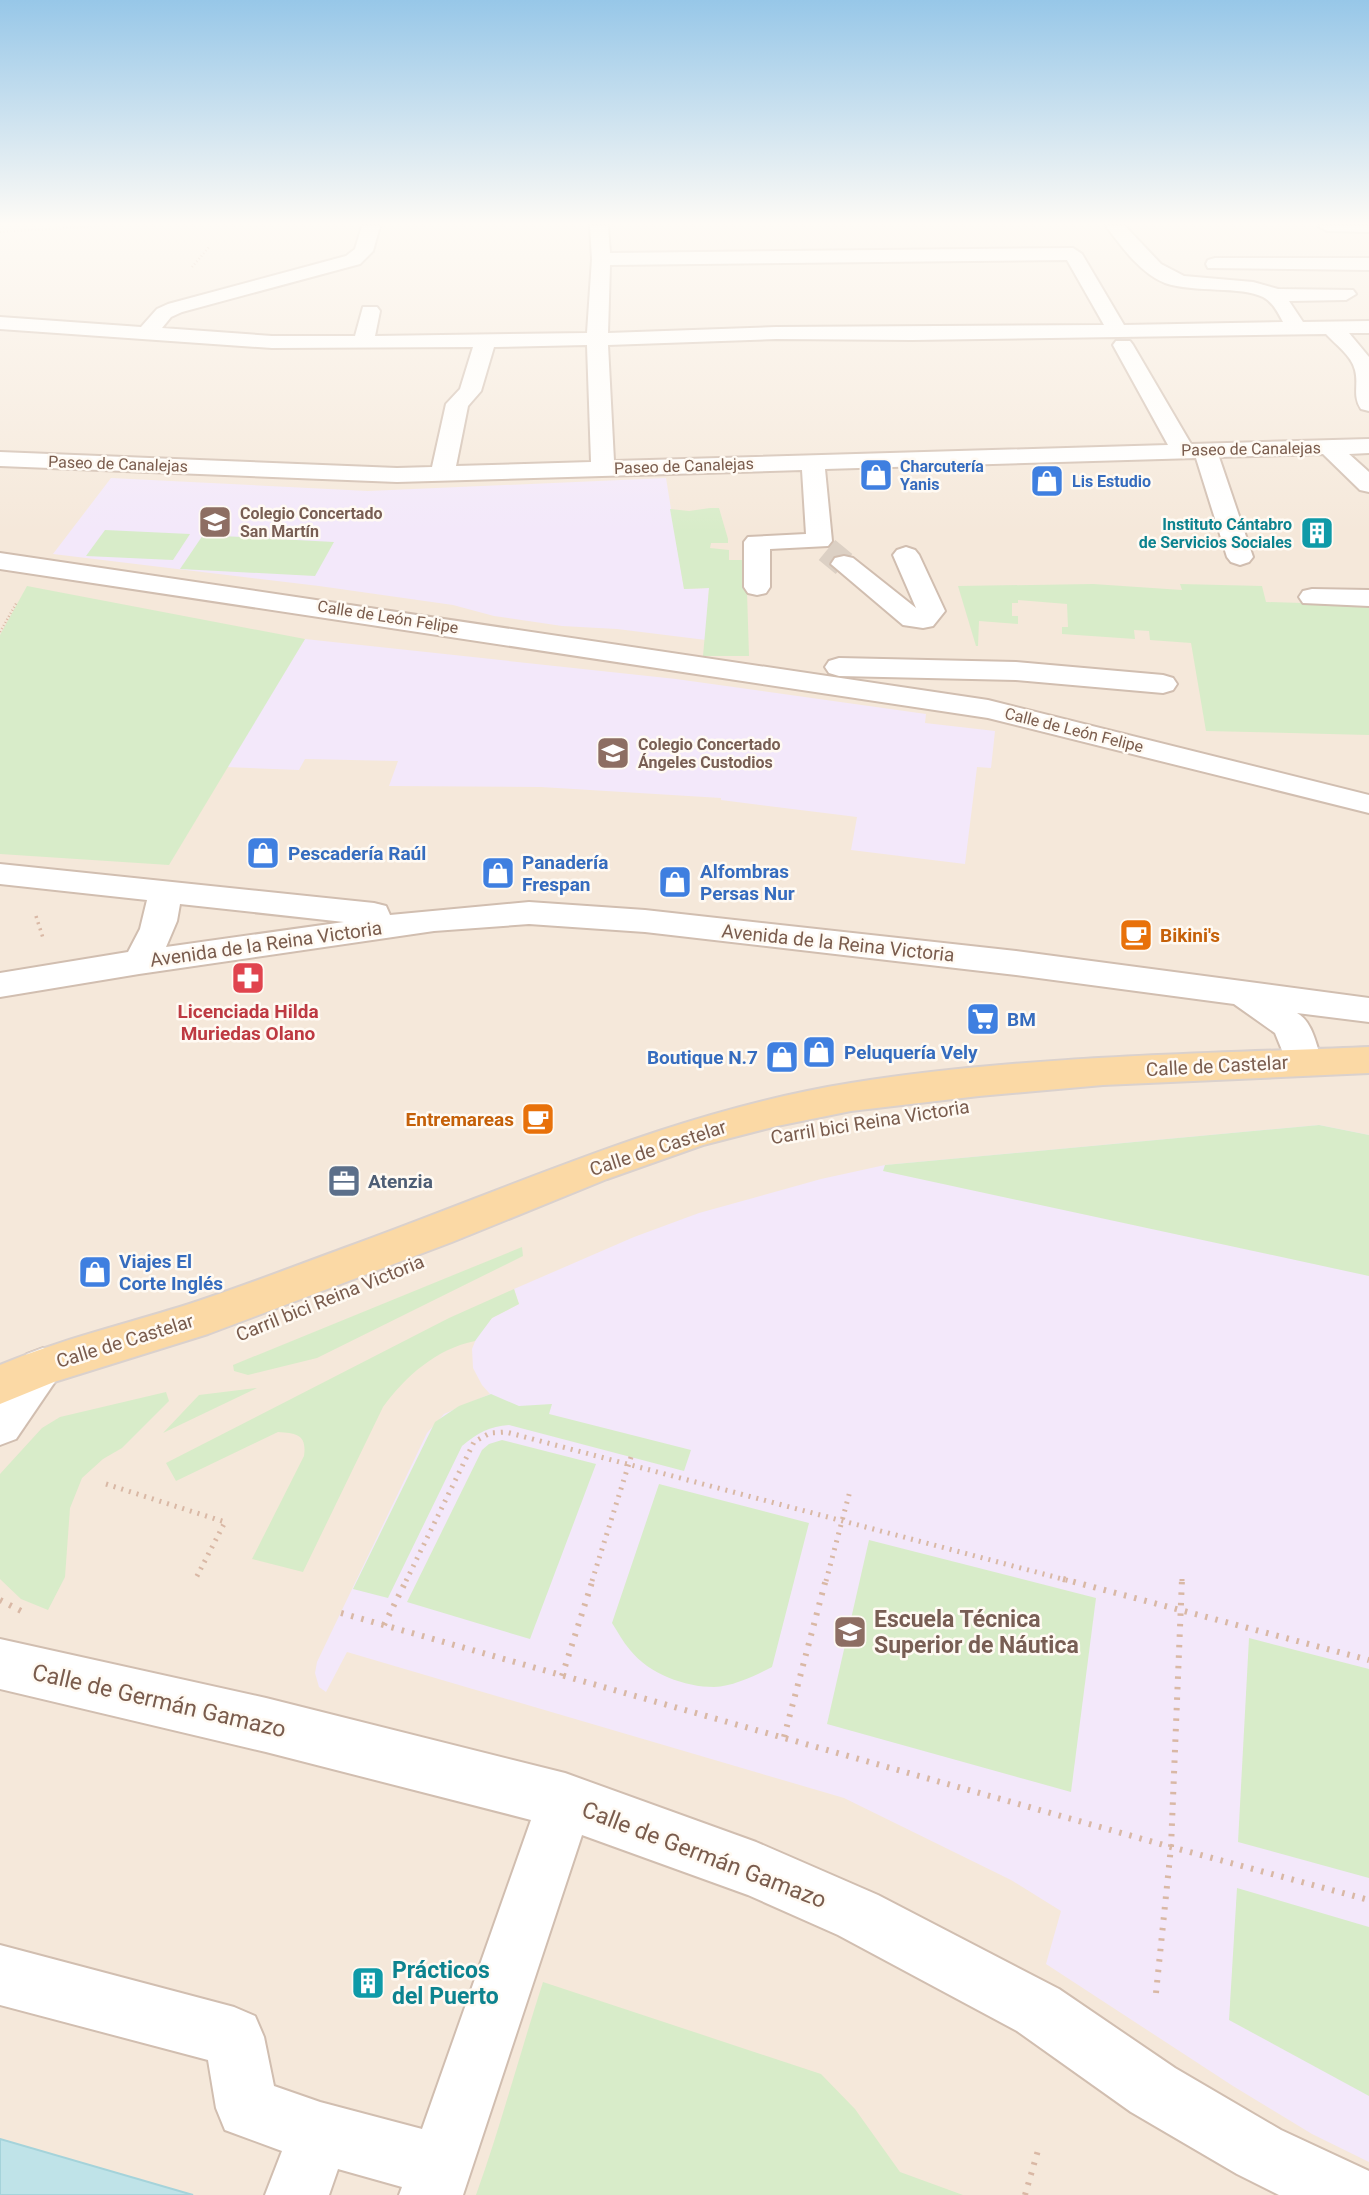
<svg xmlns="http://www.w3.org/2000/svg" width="1369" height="2195" font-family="Roboto,sans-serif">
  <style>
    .residential { fill: #f5e8da }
    .education { fill: #f3e8fa }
    .green { fill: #d8ecc9 }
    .water { fill: #bfe3e8; stroke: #a5d3da; stroke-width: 2 }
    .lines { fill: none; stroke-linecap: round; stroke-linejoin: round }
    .minor-tunnel { stroke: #dcd0c4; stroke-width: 26; stroke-dasharray: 26 13; stroke-linecap: butt }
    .minor-casing { stroke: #d1beb0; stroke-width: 4 }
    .major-casing { stroke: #dad1cd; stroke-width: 4 }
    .path-far3 { stroke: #d9b8a5; stroke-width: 2.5; stroke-dasharray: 1 2.5; stroke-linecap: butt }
    .path-far2 { stroke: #d9b8a5; stroke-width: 3.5; stroke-dasharray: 2 4.5; stroke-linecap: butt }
    .path-far1 { stroke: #d9b8a5; stroke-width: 5; stroke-dasharray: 2 6; stroke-linecap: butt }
    .path { stroke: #d9b8a5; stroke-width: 6; stroke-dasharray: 2.5 8; stroke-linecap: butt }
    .minor { fill: #fff; fill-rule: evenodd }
    .major { fill: #fbd9a5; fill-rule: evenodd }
    .labels { text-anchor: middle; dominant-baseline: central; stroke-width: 5; stroke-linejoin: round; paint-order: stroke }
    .far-street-label { font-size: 16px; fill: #7a5c4d; stroke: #fffaf3 }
    .far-shop-label { font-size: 16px; font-weight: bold; fill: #366cbe; stroke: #fffaf3; text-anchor: start }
    .far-education-label { font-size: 16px; font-weight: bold; fill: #785e54; stroke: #fffaf3; text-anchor: start }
    .far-culture-label { font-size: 16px; font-weight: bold; fill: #0d838f; stroke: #fffaf3; text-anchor: end }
    .shop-label { font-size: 19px; font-weight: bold; fill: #366cbe; stroke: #fffaf3; text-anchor: start }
    .food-label { font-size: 19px; font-weight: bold; fill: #c56008; stroke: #fffaf3; text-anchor: start }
    .street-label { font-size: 19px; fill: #7a5c4d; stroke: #fffaf3 }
    .health-label { font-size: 19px; font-weight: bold; fill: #be3a42; stroke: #fffaf3 }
    .service-label { font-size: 19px; font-weight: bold; fill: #4e5e75; stroke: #fffaf3; text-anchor: start }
    .near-education-label { font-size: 23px; font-weight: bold; fill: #785e54; stroke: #fffaf3; text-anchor: start }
    .near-street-label { font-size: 23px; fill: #7a5c4d; stroke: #fffaf3 }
    .near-culture-label { font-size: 23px; font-weight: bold; fill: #0d838f; stroke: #fffaf3; text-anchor: start }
  </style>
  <rect width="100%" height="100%" fill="#fdf6ec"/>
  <!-- residential -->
  <path class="residential" d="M 0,226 L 1369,226 L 1369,2195 L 193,2195 L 0,2139 Z"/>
  <!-- education -->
  <g class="education">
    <path d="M 111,478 L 368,491 L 666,478 L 684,589 L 709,588 L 706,640 L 617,629 L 562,626 L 494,616 L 453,605 L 319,586 L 53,554 Z"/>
    <path d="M 305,639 L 676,679 L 926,714 L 925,723 L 995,731 L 991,768 L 977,767 L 965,864 L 851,850 L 857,817 L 721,800 L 721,798 L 541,787 L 389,786 L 398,761 L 305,759 L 299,770 L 226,767 Z"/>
    <path d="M 1319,1125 L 1369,1135 L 1369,2162 L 1312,2134 L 1233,2086 L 1046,1964 L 1061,1911 L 1011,1880 L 844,1798 L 347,1652 L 326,1692 L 319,1687 L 315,1673 L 317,1662 L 427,1433 L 444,1414 L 490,1394 L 482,1385 L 473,1368 L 472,1349 L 478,1334 L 492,1318 L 519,1304 L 514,1289 L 634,1237 L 699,1213 L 821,1179 L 885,1165 Z"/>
  </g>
  <!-- green -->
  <g class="green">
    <path d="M 710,508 L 719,508 L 728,539 L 728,543 L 711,543 L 710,548 L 729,550 L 729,560 L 746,560 L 749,656 L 703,656 L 709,588 L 684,589 L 670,509 L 689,511 Z"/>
    <path d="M 105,530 L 190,534 L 173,560 L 86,556 Z"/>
    <path d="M 203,535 L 334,542 L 315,576 L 180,569 Z"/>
    <path d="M 1093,584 L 1182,590 L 1180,584 L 1262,586 L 1266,602 L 1369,605 L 1369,735 L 1206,731 L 1191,643 L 1150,640 L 1149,631 L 1134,630 L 1135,639 L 1062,634 L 1062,627 L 1068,627 L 1067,604 L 1018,600 L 1018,603 L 1012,603 L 1012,616 L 1018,616 L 1018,624 L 979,621 L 978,646 L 976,646 L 958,586 Z"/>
    <path d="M 27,586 L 305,639 L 169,865 L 0,854 L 0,635 Z"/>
    <path d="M 1319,1125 L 1369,1135 L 1369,1276 L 883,1171 L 885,1165 Z"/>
    <path d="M 522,1247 L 523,1256 L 317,1358 L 248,1375 L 234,1371 L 233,1365 Z"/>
    <path d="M 514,1289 L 519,1304 L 492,1318 L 475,1341 C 436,1349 406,1376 383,1407 L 303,1572 L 252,1559 L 304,1456 C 307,1435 297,1433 278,1432 L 176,1481 L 166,1463 L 449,1318 Z"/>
    <path d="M 257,1388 L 163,1433 L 199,1395 Z"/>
    <path d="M 166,1392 L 169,1401 L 122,1448 L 103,1459 L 82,1478 L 70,1508 L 65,1577 L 48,1610 L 21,1599 L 0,1579 L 0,1474 L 42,1428 L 60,1417 Z"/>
    <path d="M 491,1394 L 519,1406 L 552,1404 L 549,1414 L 691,1450 L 684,1471 L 509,1425 C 490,1426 477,1433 462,1446 L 388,1598 L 353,1589 L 435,1422 L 459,1406 Z"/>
    <path d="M 502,1440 L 596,1464 L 530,1639 L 407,1602 L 482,1450 L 489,1444 Z"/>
    <path d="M 659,1484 L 809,1523 L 772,1667 C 754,1676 734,1686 714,1687 C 685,1687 649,1674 630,1650 C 623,1642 618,1632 612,1623 Z"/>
    <path d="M 869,1540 L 1096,1598 L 1071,1792 L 827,1724 Z"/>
    <path d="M 1249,1638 L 1369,1669 L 1369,1878 L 1238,1842 Z"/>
    <path d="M 1237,1888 L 1369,1927 L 1369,2096 L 1229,2020 Z"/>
    <path d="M 543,1982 L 821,2074 L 855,2109 L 900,2172 L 963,2195 L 476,2195 C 501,2125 520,2053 543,1982 Z"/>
  </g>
  <!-- water -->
  <path class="water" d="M 0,2139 L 193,2195 L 0,2195 Z"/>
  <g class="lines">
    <!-- minor-tunnel -->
    <path class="minor-tunnel" d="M 827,550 L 844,564"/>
    <defs>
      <g id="minor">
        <path d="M 362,226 L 380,226 L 373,251 L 360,264 L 182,312 L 171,317 L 162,328 L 272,336 L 355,336 L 363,307 L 377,307 L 380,311 L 375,336 L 587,333 L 592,259 L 590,226 L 608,226 L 610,253 L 1073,248 L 1082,254 L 1124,325 L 1283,322 C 1278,313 1273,302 1263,297 C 1242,286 1194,293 1165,283 C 1141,274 1121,246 1106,226 L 1125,226 L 1161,264 L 1184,276 L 1253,282 L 1278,289 L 1353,290 L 1356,294 L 1346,300 L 1289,301 L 1303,322 L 1369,321 L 1369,333 L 1349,333 L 1369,357 L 1369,411 L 1361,409 C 1352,395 1359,385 1355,370 C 1351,355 1336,345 1326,334 L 912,340 L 776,339 L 608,345 L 614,461 L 1168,445 L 1113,345 L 1116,341 L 1130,341 L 1133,345 L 1191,444 L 1369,439 L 1369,453 L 1349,454 L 1369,472 L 1369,492 L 1360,490 L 1323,454 L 1219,457 L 1253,557 L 1249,562 L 1240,565 L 1231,562 L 1227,557 L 1196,458 L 825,469 L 832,541 L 828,546 L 770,549 L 770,587 L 766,593 L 757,595 L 748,593 L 744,587 L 744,542 L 748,537 L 806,534 L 802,470 L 397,482 L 0,466 L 0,452 L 397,468 L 432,467 L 446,404 L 460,389 L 473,347 L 272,348 L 0,329 L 0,317 L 141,327 L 157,309 L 168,304 L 346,256 L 355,249 ZM 1067,260 L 1104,325 L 776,327 L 608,333 L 610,265 ZM 587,345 L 591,462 L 456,466 L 468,406 L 481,391 L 494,347 Z"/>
        <path d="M 1318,226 L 1369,226 L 1369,232 L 1327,231 Z"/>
        <path d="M 1215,258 L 1369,258 L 1369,270 L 1208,268 L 1206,264 L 1208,260 Z"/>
        <path d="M 906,547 L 915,550 L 919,555 L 945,611 L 933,626 L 923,628 L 903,625 L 831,564 L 835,558 L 844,556 L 853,558 L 916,608 L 893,555 L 897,550 Z"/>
        <path d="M 0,553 L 988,700 L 1369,795 L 1369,813 L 988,718 L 0,569 Z"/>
        <path d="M 1312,589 L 1369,590 L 1369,606 L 1303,603 L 1299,597 L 1303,591 Z"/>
        <path d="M 839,658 L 1016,662 L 1163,675 L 1173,678 L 1177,684 L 1173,690 L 1163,693 L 1016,680 L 839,676 L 829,673 L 825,667 L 829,661 Z"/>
        <path d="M 0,864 L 374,903 L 386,906 L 390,915 L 529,902 L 645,910 L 1016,951 L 1369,998 L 1369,1022 L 1297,1013 C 1313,1022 1316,1045 1322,1061 L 1316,1070 L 1303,1074 L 1290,1070 L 1275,1033 L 1234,1004 L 1016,975 L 645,932 L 529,924 L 434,931 L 139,974 L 0,997 L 0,973 L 128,952 L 140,929 L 147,900 L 0,884 ZM 180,904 L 344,922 L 166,947 L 177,921 Z"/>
        <path d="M 43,1348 L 59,1354 L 65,1367 L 16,1439 L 0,1445 L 0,1389 L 27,1354 Z"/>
        <path d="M 0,1639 L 266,1698 L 565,1773 L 756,1842 L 878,1895 L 1059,1989 L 1175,2068 L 1281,2130 L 1369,2171 L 1369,2195 L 1279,2195 L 1237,2174 L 1131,2112 L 1017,2031 L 838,1935 L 748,1895 L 582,1835 L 463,2195 L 399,2195 L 402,2187 L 338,2169 L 329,2195 L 265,2195 L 282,2151 L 225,2130 L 216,2108 L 208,2060 L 0,2005 L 0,1945 L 234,2007 L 255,2016 L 264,2037 L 274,2086 L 320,2102 L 422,2129 L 531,1820 L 266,1752 L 0,1689 Z"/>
      </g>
      <path id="major" d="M 1369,1047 L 1369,1073 L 1103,1085 L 979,1096 L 851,1111 L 777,1126 L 703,1145 L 607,1179 L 452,1242 L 208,1334 L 54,1382 L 0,1404 L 0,1365 C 59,1340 122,1325 183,1306 C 239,1288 295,1266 350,1246 C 516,1186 675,1111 851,1083 C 1021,1056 1197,1054 1369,1047 Z"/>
    </defs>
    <!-- minor casing -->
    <use href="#minor" class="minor-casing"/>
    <!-- major casing -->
    <use href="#major" class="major-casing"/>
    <!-- path-far3 -->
    <g class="path-far3">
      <path d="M 0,232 L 99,226"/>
      <path d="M 192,267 L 210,246"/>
      <path d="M 0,632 L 17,602"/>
    </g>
    <!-- path-far2 -->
    <path class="path-far2" d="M 36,916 L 43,938"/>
    <!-- path-far1 -->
    <g class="path-far1">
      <path d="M 106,1484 L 225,1522 L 196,1578"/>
      <path d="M 406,1581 L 474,1442 L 490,1433 L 506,1432 L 1070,1581"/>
      <path d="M 592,1581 L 631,1457"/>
      <path d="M 826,1581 L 850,1491"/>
      <path d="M 1182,1581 L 1182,1576"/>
    </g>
    <!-- path -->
    <g class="path">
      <path d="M 1063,1579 L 1369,1660"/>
      <path d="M 0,1600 L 23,1612"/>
      <path d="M 341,1613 L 1171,1847 L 1369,1900"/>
      <path d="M 384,1625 L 407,1579"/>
      <path d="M 562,1676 L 593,1579"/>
      <path d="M 784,1737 L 826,1579"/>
      <path d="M 1156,1993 L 1171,1847 L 1182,1579"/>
      <path d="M 1025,2195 L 1039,2147"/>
    </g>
    <!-- minor -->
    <use href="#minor" class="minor"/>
    <!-- major -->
    <use href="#major" class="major"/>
  </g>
  <!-- sky -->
  <linearGradient id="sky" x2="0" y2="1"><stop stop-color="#97c7e8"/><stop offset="0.42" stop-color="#fefbf6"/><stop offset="1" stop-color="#fefbf6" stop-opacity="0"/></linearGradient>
  <rect width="1369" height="533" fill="url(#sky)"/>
  <!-- icons -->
  <defs>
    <symbol id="shop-square" viewBox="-11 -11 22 22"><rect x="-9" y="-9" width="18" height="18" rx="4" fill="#3f7fe0" stroke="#fffaf3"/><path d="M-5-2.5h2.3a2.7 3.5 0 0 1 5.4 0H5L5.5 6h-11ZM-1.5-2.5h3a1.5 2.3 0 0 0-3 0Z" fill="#fff"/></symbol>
    <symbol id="school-square" viewBox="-11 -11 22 22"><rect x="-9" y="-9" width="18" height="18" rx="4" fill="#8d6e63" stroke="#fffaf3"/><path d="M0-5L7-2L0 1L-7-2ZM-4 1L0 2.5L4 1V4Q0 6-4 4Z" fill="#fff"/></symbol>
    <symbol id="building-square" viewBox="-11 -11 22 22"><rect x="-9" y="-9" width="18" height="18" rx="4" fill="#0f9aa8" stroke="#fffaf3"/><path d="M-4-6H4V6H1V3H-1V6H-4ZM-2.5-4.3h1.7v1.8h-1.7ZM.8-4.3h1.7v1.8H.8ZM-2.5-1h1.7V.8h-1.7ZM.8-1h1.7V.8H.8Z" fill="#fff"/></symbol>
    <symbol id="cafe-square" viewBox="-11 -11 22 22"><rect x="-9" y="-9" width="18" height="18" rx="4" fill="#e8710a" stroke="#fffaf3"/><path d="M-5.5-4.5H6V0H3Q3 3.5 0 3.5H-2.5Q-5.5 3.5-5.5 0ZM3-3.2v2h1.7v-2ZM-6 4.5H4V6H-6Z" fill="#fff"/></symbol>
    <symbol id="pharmacy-square" viewBox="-11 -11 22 22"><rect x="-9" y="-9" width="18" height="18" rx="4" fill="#e0444e" stroke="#fffaf3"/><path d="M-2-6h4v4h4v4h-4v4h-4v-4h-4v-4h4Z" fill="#fff"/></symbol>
    <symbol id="supermarket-square" viewBox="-11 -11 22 22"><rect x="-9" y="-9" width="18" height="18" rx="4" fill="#3f7fe0" stroke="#fffaf3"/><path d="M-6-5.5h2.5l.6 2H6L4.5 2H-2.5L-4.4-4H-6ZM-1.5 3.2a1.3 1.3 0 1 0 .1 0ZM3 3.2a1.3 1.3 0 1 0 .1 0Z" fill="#fff"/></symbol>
    <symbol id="office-square" viewBox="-11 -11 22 22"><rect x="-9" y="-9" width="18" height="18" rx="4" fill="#5c6f8a" stroke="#fffaf3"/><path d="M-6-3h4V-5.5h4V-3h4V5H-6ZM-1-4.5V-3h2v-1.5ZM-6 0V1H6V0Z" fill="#fff"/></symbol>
    <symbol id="university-square" viewBox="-11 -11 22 22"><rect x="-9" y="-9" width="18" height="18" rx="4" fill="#8d6e63" stroke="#fffaf3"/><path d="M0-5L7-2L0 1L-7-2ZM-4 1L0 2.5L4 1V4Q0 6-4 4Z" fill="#fff"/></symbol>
  </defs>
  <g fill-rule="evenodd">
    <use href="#shop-square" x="857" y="456" width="38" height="38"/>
    <use href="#shop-square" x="1028" y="462" width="38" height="38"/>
    <use href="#school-square" x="196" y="503" width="38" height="38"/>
    <use href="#building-square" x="1298" y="514" width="38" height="38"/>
    <use href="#school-square" x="594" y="734" width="38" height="38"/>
    <use href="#shop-square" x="244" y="834" width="38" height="38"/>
    <use href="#shop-square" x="479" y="854" width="38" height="38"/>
    <use href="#shop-square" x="656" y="863" width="38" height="38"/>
    <use href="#cafe-square" x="1117" y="916" width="38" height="38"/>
    <use href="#pharmacy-square" x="229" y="959" width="38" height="38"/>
    <use href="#supermarket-square" x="964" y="1000" width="38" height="38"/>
    <use href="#shop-square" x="800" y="1033" width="38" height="38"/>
    <use href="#shop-square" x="763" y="1038" width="38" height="38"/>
    <use href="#cafe-square" x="519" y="1100" width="38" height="38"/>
    <use href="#office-square" x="325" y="1162" width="38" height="38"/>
    <use href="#shop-square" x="76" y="1253" width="38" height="38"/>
    <use href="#university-square" x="831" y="1613" width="38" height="38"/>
    <use href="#building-square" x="349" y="1964" width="38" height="38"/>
  </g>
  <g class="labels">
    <!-- far-street labels -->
    <g class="far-street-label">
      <text transform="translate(1251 449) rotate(-1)">Paseo de Canalejas</text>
      <text transform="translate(118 464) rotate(2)">Paseo de Canalejas</text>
      <text transform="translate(684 466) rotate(-2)">Paseo de Canalejas</text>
      <text transform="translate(388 617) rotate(9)">Calle de León Felipe</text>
      <text transform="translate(1074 730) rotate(14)">Calle de León Felipe</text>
    </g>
    <!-- far-shop labels -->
    <g class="far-shop-label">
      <text x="900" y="466">Charcutería<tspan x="900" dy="18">Yanis</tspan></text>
      <text x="1072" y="481">Lis Estudio</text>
    </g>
    <!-- far-education labels -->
    <g class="far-education-label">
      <text x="240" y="513">Colegio Concertado<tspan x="240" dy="18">San Martín</tspan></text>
      <text x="638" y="744">Colegio Concertado<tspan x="638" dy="18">Ángeles Custodios</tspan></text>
    </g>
    <!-- far-culture labels -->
    <g class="far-culture-label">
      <text x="1292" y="524">Instituto Cántabro<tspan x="1292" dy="18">de Servicios Sociales</tspan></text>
    </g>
    <!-- shop labels -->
    <g class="shop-label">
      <text x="288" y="853">Pescadería Raúl</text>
      <text x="522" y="862">Panadería<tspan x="522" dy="22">Frespan</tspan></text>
      <text x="700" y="871">Alfombras<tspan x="700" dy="22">Persas Nur</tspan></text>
      <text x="1007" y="1019">BM</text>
      <text x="844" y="1052">Peluquería Vely</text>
      <text x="758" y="1057" text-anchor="end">Boutique N.7</text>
      <text x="119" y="1261">Viajes El<tspan x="119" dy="22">Corte Inglés</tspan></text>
    </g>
    <!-- food labels -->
    <g class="food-label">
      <text x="1160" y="935">Bikini's</text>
      <text x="514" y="1119" text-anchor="end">Entremareas</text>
    </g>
    <!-- street labels -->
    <g class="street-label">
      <text transform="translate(838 943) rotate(6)">Avenida de la Reina Victoria</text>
      <text transform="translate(266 944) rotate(-8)">Avenida de la Reina Victoria</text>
      <text transform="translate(1217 1066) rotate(-3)">Calle de Castelar</text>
      <text transform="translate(870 1122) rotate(-9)">Carril bici Reina Victoria</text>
      <text transform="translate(658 1148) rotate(-18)">Calle de Castelar</text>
      <text transform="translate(330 1298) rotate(-22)">Carril bici Reina Victoria</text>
      <text transform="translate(125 1341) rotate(-17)">Calle de Castelar</text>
    </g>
    <!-- health labels -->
    <g class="health-label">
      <text x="248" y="1011">Licenciada Hilda<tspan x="248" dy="22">Muriedas Olano</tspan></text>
    </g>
    <!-- service labels -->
    <g class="service-label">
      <text x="368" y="1181">Atenzia</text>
    </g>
    <!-- near-education labels -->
    <g class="near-education-label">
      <text x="874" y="1619">Escuela Técnica<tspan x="874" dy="26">Superior de Náutica</tspan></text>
    </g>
    <!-- near-street labels -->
    <g class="near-street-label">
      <text transform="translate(159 1701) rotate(13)">Calle de Germán Gamazo</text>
      <text transform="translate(704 1855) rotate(21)">Calle de Germán Gamazo</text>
    </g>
    <!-- near-culture labels -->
    <g class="near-culture-label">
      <text x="392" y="1970">Prácticos<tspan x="392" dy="26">del Puerto</tspan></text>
    </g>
  </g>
</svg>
